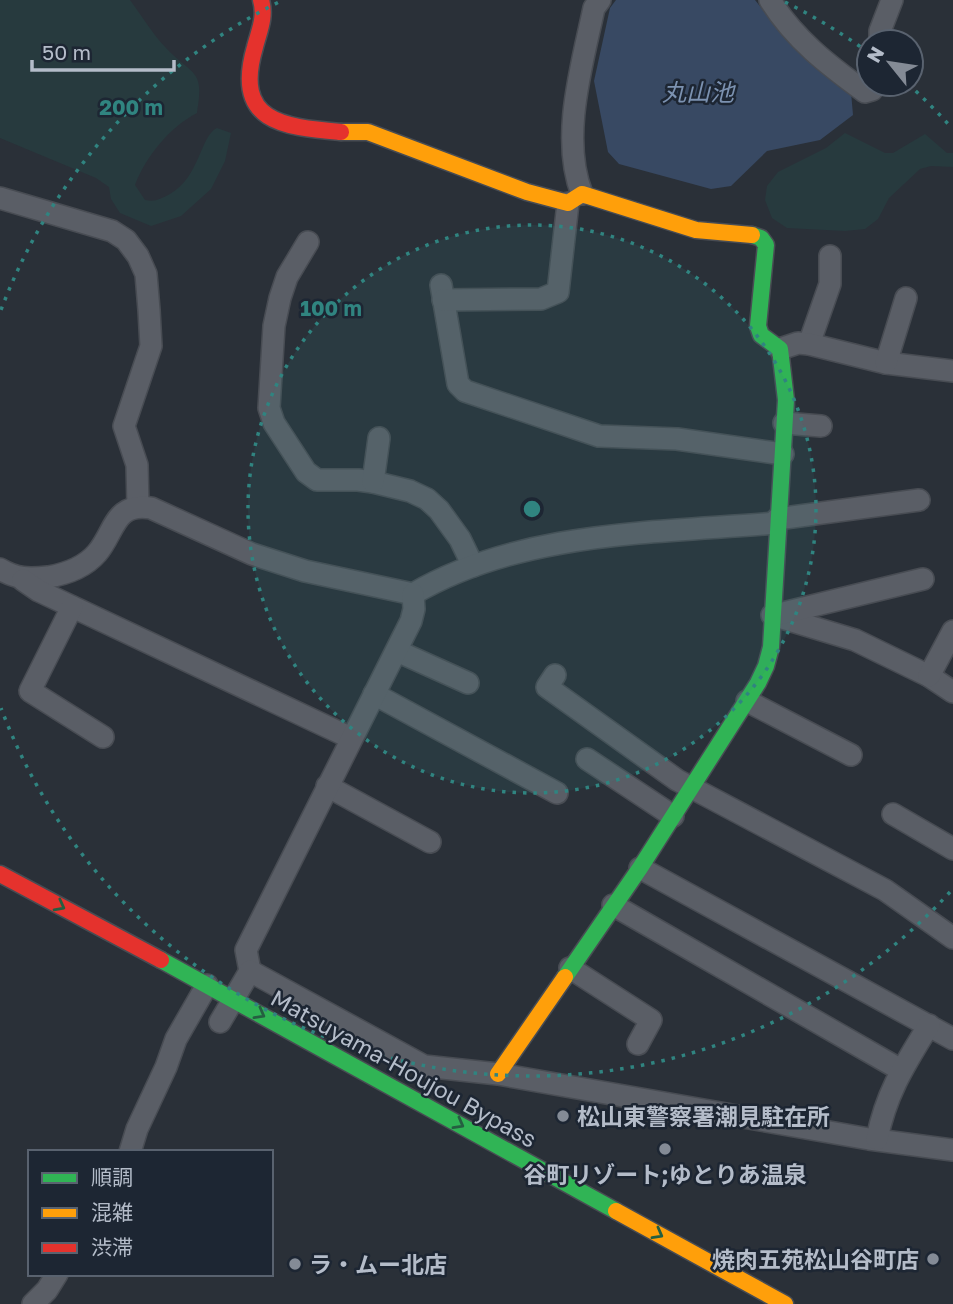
<svg xmlns="http://www.w3.org/2000/svg" width="953" height="1304" font-family="'Golos Text','Noto Sans JP',sans-serif">
  <style>
    .green { fill: #273a3e }
    .water { fill: #384963 }
    .lines { fill: none; stroke-linecap: round; stroke-linejoin: round }
    .street-casing { stroke: #484c53; stroke-width: 24 }
    .fast-casing { stroke: #484c53; stroke-width: 19 }
    .slow-casing { stroke: #484c53; stroke-width: 19 }
    .jam-casing { stroke: #484c53; stroke-width: 19 }
    .street { stroke: #5a5e66; stroke-width: 21 }
    .fast { stroke: #30b455; stroke-width: 16 }
    .slow { stroke: #ff9f0a; stroke-width: 16 }
    .jam { stroke: #e5322d; stroke-width: 16 }
    .oneway { stroke: #255f41 }
    .ring { fill: none; stroke: #308480; stroke-width: 3.5; stroke-dasharray: 3.5 7 }
    .poi-dot { fill: #848b96; stroke: #1d2633; stroke-width: 2.5 }
    .labels { text-anchor: middle; dominant-baseline: central; stroke-width: 5; stroke-linejoin: round; paint-order: stroke }
    .street-label { font-size: 23px; fill: #b4bcc9; stroke: #1d2633 }
    .poi-label { font-size: 23px; font-weight: bold; fill: #b4bcc9; stroke: #1d2633; text-anchor: start }
    .water-label { font-size: 24px; font-style: italic; fill: #7c92b1; stroke: #1d2633 }
    .centre { fill: #308480; stroke: #1d2633; stroke-width: 3.5 }
    .ring-label { font-size: 21px; text-anchor: middle; font-weight: bold; fill: #308480; stroke: #1d2633; stroke-width: 5; stroke-linejoin: round; paint-order: stroke }
  </style>
  <rect width="100%" height="100%" fill="#2a3038"/>
  <!-- green -->
  <g class="green">
    <path d="M 0,0 L 130,0 C 142,16 153,35 167,49 C 193,76 205,69 197,113 C 170,127 146,156 135,185 L 145,200 C 156,202 160,199 170,194 C 200,177 200,136 217,128 L 231,133 L 225,161 L 211,189 L 181,216 L 151,226 L 120,213 L 111,199 L 109,187 L 96,178 L 0,138 Z"/>
    <path d="M 845,133 L 885,153 L 893,153 L 925,134 L 947,153 L 953,153 L 953,167 L 931,166 L 920,169 L 889,198 L 878,219 L 865,229 L 845,231 L 787,228 L 772,218 L 765,200 L 767,186 L 778,172 L 826,148 Z"/>
  </g>
  <!-- water -->
  <path class="water" d="M 616,0 L 755,0 L 793,47 L 851,92 L 853,115 L 820,140 L 767,151 L 731,186 L 711,189 L 619,164 L 608,152 L 594,81 L 610,8 Z"/>
  <g class="lines">
    <defs>
      <g id="street">
        <path d="M 770,0 C 794,39 828,65 865,92 L 872,90 L 875,84"/>
        <path d="M 880,42 L 880,31 L 892,0"/>
        <path d="M 582,194 C 560,138 582,65 594,8 L 600,0"/>
        <path d="M 0,198 L 112,231 L 126,240 L 138,256 L 146,274 L 149,310 L 151,346 L 124,426 L 137,465 L 138,506"/>
        <path d="M 308,242 L 287,277 L 280,298 L 274,326 L 269,408 L 274,423 L 306,472 L 317,480 L 358,480 L 373,482 L 410,491 L 427,499 L 439,510 L 460,539 L 473,566"/>
        <path d="M 441,285 L 458,384 L 465,391 L 599,436 L 677,439 L 783,454"/>
        <path d="M 443,300 L 541,299 L 558,292 L 568,203"/>
        <path d="M 809,344 L 830,284 L 830,256"/>
        <path d="M 780,349 L 798,343 L 809,344 L 886,363 L 953,371"/>
        <path d="M 886,363 L 906,298"/>
        <path d="M 784,423 L 821,426"/>
        <path d="M 373,482 L 379,438"/>
        <path d="M 777,519 L 919,500"/>
        <path d="M 0,569 C 17,579 28,579 48,577 C 66,574 84,568 97,553 C 115,532 114,502 151,508 L 252,554 L 305,571 L 413,594 C 520,531 655,533 777,523"/>
        <path d="M 23,580 L 39,591 L 351,738"/>
        <path d="M 72,607 L 30,691 L 103,737"/>
        <path d="M 772,615 L 855,640 L 929,676 L 953,692"/>
        <path d="M 775,615 L 923,579"/>
        <path d="M 397,651 L 468,683"/>
        <path d="M 555,675 L 547,687 L 677,780 L 885,890 L 953,938"/>
        <path d="M 929,676 L 953,631"/>
        <path d="M 374,694 L 557,793"/>
        <path d="M 747,701 L 851,755"/>
        <path d="M 587,759 L 673,816"/>
        <path d="M 327,786 L 430,842"/>
        <path d="M 893,814 L 953,849"/>
        <path d="M 640,868 L 953,1039"/>
        <path d="M 613,905 L 901,1070"/>
        <path d="M 570,968 L 651,1020 L 638,1044"/>
        <path d="M 250,971 L 246,950 L 411,621 L 414,609 L 413,594"/>
        <path d="M 220,1022 L 250,971 L 424,1066 L 498,1074 L 869,1139 L 953,1150"/>
        <path d="M 877,1139 C 886,1093 905,1064 929,1025"/>
        <path d="M 130,1152 L 137,1129 L 166,1067 L 176,1039 L 207,985"/>
        <path d="M 33,1304 L 47,1290 L 57,1274"/>
      </g>
      <g id="fast">
        <path d="M 161,960 L 616,1211"/>
        <path d="M 565,977 L 640,868 L 758,683 L 766,666 L 771,647 L 786,400 L 780,349 L 761,335 L 758,326 L 766,245 L 761,238 L 752,235"/>
      </g>
      <g id="slow">
        <path d="M 341,132 L 368,132 L 527,192 L 568,203 L 582,194 L 696,230 L 752,235"/>
        <path d="M 498,1074 L 565,977"/>
        <path d="M 616,1211 L 785,1304"/>
      </g>
      <g id="jam">
        <path d="M 261,0 C 266,17 259,31 255,47 C 233,122 282,127 341,132"/>
        <path d="M 0,874 L 161,960"/>
      </g>
    </defs>
    <!-- street casing -->
    <use href="#street" class="street-casing"/>
    <!-- fast casing -->
    <use href="#fast" class="fast-casing"/>
    <!-- slow casing -->
    <use href="#slow" class="slow-casing"/>
    <!-- jam casing -->
    <use href="#jam" class="jam-casing"/>
    <!-- street -->
    <use href="#street" class="street"/>
    <!-- fast -->
    <use href="#fast" class="fast"/>
    <!-- slow -->
    <use href="#slow" class="slow"/>
    <!-- jam -->
    <use href="#jam" class="jam"/>
  </g>
  <!-- one-way arrows -->
  <defs><path id="oneway-chevron" d="M-2-3.5L2.5 0L-2 3.5" fill="none" stroke-width="1.6" stroke-linecap="round" stroke-linejoin="round" transform="scale(1.75)"/></defs>
  <g class="oneway">
    <use href="#oneway-chevron" transform="translate(60 906) rotate(28)"/>
    <use href="#oneway-chevron" transform="translate(260 1014) rotate(29)"/>
    <use href="#oneway-chevron" transform="translate(459 1124) rotate(29)"/>
    <use href="#oneway-chevron" transform="translate(658 1234) rotate(29)"/>
  </g>
  <!-- distance rings -->
  <circle cx="532" cy="509" r="284" fill="#308480" fill-opacity=".12"/>
  <g class="ring">
    <circle cx="532" cy="509" r="284"/>
    <path d="M950 892A567 567 0 0 1 1 708M1 310A567 567 0 0 1 279 2M785 2A567 567 0 0 1 865 50M908 84A567 567 0 0 1 950 126"/>
  </g>
  <!-- markers -->
  <g class="poi-dot">
    <circle cx="563" cy="1116" r="7"/>
    <circle cx="665" cy="1149" r="7"/>
    <circle cx="933" cy="1259" r="7"/>
    <circle cx="295" cy="1264" r="7"/>
  </g>
  <g class="labels">
    <!-- street labels -->
    <g class="street-label">
      <text transform="translate(404 1068) rotate(29)">Matsuyama-Houjou Bypass</text>
    </g>
    <!-- poi labels -->
    <g class="poi-label">
      <text x="577" y="1116">松山東警察署潮見駐在所</text>
      <text x="665" y="1174" text-anchor="middle">谷町リゾート;ゆとりあ温泉</text>
      <text x="919" y="1259" text-anchor="end">焼肉五苑松山谷町店</text>
      <text x="309" y="1264">ラ・ムー北店</text>
    </g>
    <!-- water labels -->
    <g class="water-label">
      <text x="698" y="91">丸山池</text>
    </g>
  </g>
  <circle cx="532" cy="509" r="10" class="centre"/>
  <g class="ring-label">
    <text x="131" y="115">200 m</text>
    <text x="331" y="316">100 m</text>
  </g>
  <!-- legend -->
  <rect x="28" y="1150" width="245" height="126" fill="#1d2633" stroke="#59626f" stroke-width="2"/>
  <rect x="42" y="1173" width="35" height="10" fill="#30b455" stroke="#59626f" stroke-width="2"/>
  <text x="91" y="1185" font-size="21" fill="#b4bcc9">順調</text>
  <rect x="42" y="1208" width="35" height="10" fill="#ff9f0a" stroke="#59626f" stroke-width="2"/>
  <text x="91" y="1220" font-size="21" fill="#b4bcc9">混雑</text>
  <rect x="42" y="1243" width="35" height="10" fill="#e5322d" stroke="#59626f" stroke-width="2"/>
  <text x="91" y="1255" font-size="21" fill="#b4bcc9">渋滞</text>
  <!-- north arrow -->
  <g transform="translate(890 63) rotate(300)"><circle r="33" fill="#1d2633" stroke="#59626f" stroke-width="2"/>
  <path d="M0-5L12 26L0 18L-12 26Z" fill="#848b96"/>
  <text y="-10" font-size="19" font-weight="bold" text-anchor="middle" fill="#b4bcc9">N</text>
  </g>
  <!-- scale -->
  <path d="M32 60v10h142v-10" fill="none" stroke="#b4bcc9" stroke-width="3.5"/>
  <text x="42" y="60" font-size="21" fill="#b4bcc9" stroke="#1d2633" stroke-width="5" paint-order="stroke">50 m</text>
</svg>
